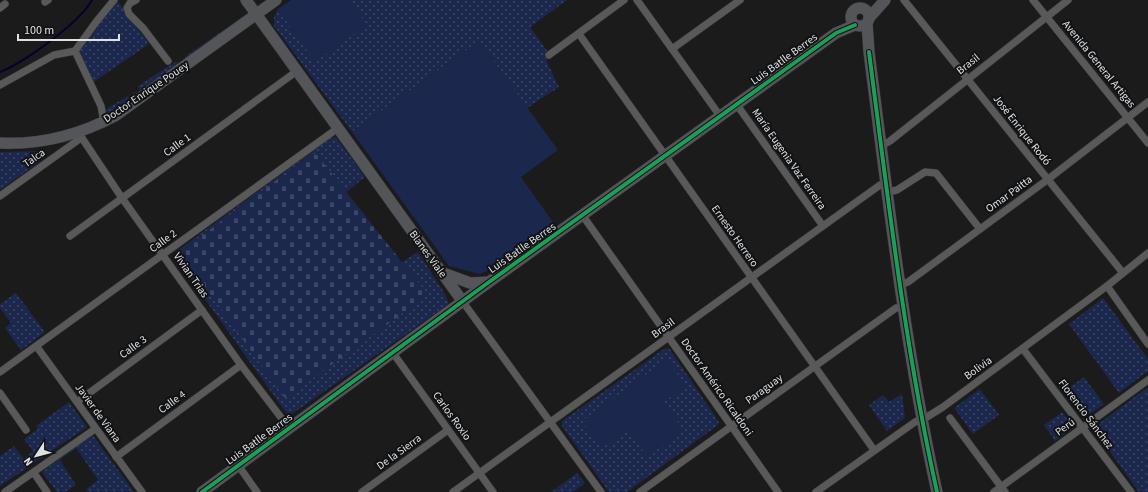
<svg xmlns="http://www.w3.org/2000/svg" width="1148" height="492" font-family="'Source Sans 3',sans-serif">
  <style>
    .grass { fill: url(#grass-dots) }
    .cemetery { fill: url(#cemetery-stones) }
    .pitch { fill: #1b274c }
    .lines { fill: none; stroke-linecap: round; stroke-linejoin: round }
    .stream { stroke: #04022f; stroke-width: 2 }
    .street-casing { stroke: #353536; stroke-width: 8 }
    .secondary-casing { stroke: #353536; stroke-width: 12 }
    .street { stroke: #59595a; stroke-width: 7 }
    .secondary { stroke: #535558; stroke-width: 11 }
    .cycleway-casing { stroke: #111214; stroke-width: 6 }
    .cycleway { stroke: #1a9f57; stroke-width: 4 }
    .labels { text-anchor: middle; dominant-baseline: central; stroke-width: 4; stroke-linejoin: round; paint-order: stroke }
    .street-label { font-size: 11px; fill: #e0e1e3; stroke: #111214 }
  </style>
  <defs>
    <pattern id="grass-dots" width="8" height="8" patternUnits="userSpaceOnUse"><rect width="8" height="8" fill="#1b274c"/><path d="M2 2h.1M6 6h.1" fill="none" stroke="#3c4666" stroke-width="1.8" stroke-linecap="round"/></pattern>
    <pattern id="cemetery-stones" width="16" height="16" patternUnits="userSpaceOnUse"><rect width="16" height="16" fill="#1b274c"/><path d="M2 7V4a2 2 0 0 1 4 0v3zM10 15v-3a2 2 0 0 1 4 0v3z" fill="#3c4666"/></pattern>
  </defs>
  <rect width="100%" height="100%" fill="#1b1b1c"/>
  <!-- grass -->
  <g class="grass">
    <path d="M 117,0 L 149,44 L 92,83 L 78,52 Z"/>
    <path d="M 349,0 L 567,0 L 530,27 L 548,52 L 546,55 L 547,62 L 559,87 L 527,108 L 479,41 L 352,132 L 274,26 L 274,17 L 278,9 L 315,61 L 366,25 Z"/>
    <path d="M 245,15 L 246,16 L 184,61 L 186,56 Z"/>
    <path d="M 175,62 L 180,63 L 140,91 L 138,86 Z"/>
    <path d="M 135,92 L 136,94 L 116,109 L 105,114 L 104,110 Z"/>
    <path d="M 336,137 L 365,177 L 346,192 L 317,155 L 311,154 L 184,249 L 182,254 L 428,295 L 402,262 L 418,252 L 445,294 L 449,304 L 292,414 L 287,414 L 175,257 L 177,251 L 330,138 Z"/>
    <path d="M 44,151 L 46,152 L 39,162 L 0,190 L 0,152 Z"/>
    <path d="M 16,293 L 45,332 L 21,350 L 5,328 L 11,323 L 0,308 L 0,304 Z"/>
    <path d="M 1103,298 L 1148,359 L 1148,371 L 1119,393 L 1069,324 Z"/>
    <path d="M 669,348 L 719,422 L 718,425 L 627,492 L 609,492 L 562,426 L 562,421 L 664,349 Z"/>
    <path d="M 1084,377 L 1104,404 L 1086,417 L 1066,390 Z"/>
    <path d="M 1148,387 L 1148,492 L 1139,492 L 1093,428 Z"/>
    <path d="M 980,389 L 999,415 L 973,434 L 954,408 Z"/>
    <path d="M 902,394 L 905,418 L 887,431 L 869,405 L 883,395 L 889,402 Z"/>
    <path d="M 69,402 L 87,427 L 0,486 L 0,456 L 14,446 L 24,459 L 33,451 L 24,439 L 38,429 L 36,426 Z"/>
    <path d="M 1062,412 L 1072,425 L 1071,429 L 1055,441 L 1044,425 Z"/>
    <path d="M 92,434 L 134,492 L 88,492 L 86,489 L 98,480 L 76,448 L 60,460 L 76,485 L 65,492 L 57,492 L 42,472 Z"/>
    <path d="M 577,473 L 585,483 L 573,492 L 551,492 Z"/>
  </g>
  <!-- cemetery -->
  <path class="cemetery" d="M 311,154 L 317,155 L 428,295 L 287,397 L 284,397 L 182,254 L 184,249 Z"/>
  <!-- pitch -->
  <g class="pitch">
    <path d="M 291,0 L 349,0 L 367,25 L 315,62 L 278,9 Z"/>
    <path d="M 479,41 L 558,150 L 521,177 L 555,225 L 492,269 L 479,274 L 449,266 L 352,132 Z"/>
    <path d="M 667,359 L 686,386 L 664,402 L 684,431 L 647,457 L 629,430 L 602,448 L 582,421 Z"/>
  </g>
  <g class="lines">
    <!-- stream -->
    <path class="stream" d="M 0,72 C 25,62 79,23 92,0"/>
    <defs>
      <g id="street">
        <path d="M 136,0 L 130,3 L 127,8 L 129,14 L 143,28 L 168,61"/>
        <path d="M 637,0 L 720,116"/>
        <path d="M 904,0 L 1123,273"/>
        <path d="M 1033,0 L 1148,143"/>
        <path d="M 45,2 L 48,0"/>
        <path d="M 0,8 L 5,4"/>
        <path d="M 579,34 L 874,450"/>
        <path d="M 672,49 L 740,0"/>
        <path d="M 75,51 L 101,106 L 104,122"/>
        <path d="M 549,55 L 624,0"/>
        <path d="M 0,85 L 54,55 L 75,51 L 96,22 L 114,0"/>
        <path d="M 737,105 L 823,226"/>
        <path d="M 78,132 L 122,198 L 241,365 L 289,428"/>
        <path d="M 881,146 L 890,141 L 1068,0"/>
        <path d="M 888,192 L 897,190 L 925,172 L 936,173 L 980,229"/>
        <path d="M 0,196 L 81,138"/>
        <path d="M 583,216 L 778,492"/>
        <path d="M 70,236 L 297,71"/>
        <path d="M 900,285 L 908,282 L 1047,180 L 1148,102"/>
        <path d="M 1107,286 L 1148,344"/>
        <path d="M 463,302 L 601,492"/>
        <path d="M 37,347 L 142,492"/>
        <path d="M 1023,349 L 1131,492"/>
        <path d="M 393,353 L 493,492"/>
        <path d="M 0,372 L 338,128"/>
        <path d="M 0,393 L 26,430"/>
        <path d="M 77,402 L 202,310"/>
        <path d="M 950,418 L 1005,492"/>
        <path d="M 116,457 L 241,365"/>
        <path d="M 238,465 L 257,492"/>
        <path d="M 34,473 L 47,492"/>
        <path d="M 5,492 L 95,429"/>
        <path d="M 362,492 L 448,430"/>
        <path d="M 453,492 L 880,185 L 886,183"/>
        <path d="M 640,492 L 896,308 L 903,307"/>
        <path d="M 816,492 L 915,422 L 927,417 L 943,407 L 1107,286 L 1148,253"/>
        <path d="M 994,492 L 1148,380"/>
      </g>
      <g id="secondary">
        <path d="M 246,0 L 463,302"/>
        <circle cx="860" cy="17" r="9"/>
        <path d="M 869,18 L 885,0"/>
        <path d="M 867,23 L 869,52 C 888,199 905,347 937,492"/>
        <path d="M 0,143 C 41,145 79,135 115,116 L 276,0"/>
        <path d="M 443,273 L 470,283 L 489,282"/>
        <path d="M 202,492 L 489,282 L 836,33 L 855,25"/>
      </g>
    </defs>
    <!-- street casing -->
    <use href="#street" class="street-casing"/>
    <!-- secondary casing -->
    <use href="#secondary" class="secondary-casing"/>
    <!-- street -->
    <use href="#street" class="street"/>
    <!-- secondary -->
    <use href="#secondary" class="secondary"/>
    <defs>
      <g id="cycleway">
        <path d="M 869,52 C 888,199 905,347 937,492"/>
        <path d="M 202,492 L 489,282 L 836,33 L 855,25"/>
      </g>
    </defs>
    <!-- cycleway casing -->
    <use href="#cycleway" class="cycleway-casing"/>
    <!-- cycleway -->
    <use href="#cycleway" class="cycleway"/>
  </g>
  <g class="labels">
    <!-- street labels -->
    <g class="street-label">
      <text transform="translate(784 59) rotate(-36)">Luis Batlle Berres</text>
      <text transform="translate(968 64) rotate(-38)">Brasil</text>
      <text transform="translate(1099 64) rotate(51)">Avenida General Artigas</text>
      <text transform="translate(146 92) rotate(-34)">Doctor Enrique Pouey</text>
      <text transform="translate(1022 130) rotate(52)">José Enrique Rodó</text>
      <text transform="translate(177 145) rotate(-36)">Calle 1</text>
      <text transform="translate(34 158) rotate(-35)">Talca</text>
      <text transform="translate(789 159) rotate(55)">María Eugenia Vaz Ferreira</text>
      <text transform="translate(1009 194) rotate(-36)">Omar Paitta</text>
      <text transform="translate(735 236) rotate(55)">Ernesto Herrero</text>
      <text transform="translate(163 241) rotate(-36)">Calle 2</text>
      <text transform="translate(522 248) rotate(-35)">Luis Batlle Berres</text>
      <text transform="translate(428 254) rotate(54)">Blanes Viale</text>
      <text transform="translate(191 275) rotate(55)">Vivian Trias</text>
      <text transform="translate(663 328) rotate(-36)">Brasil</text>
      <text transform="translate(133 347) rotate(-36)">Calle 3</text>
      <text transform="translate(978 368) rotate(-36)">Bolivia</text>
      <text transform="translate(717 387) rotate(55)">Doctor Américo Ricaldoni</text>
      <text transform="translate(764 389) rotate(-36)">Paraguay</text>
      <text transform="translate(172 402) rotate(-36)">Calle 4</text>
      <text transform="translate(98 413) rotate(54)">Javier de Viana</text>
      <text transform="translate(1086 414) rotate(53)">Florencio Sánchez</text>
      <text transform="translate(452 416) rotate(54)">Carlos Roxlo</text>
      <text transform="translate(1065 427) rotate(-36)">Perú</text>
      <text transform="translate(259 439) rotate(-36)">Luis Batlle Berres</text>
      <text transform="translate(399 452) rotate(-36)">De la Sierra</text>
    </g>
  </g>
  <!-- north arrow -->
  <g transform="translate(36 456) rotate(234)" stroke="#111214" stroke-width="3" paint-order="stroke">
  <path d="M0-3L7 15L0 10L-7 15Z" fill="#e0e1e3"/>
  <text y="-6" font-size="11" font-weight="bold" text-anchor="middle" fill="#e0e1e3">N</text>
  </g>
  <!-- scale -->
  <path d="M18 34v6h101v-6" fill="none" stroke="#e0e1e3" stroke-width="2"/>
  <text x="24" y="34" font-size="12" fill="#e0e1e3" stroke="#111214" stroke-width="3" paint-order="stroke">100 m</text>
</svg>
